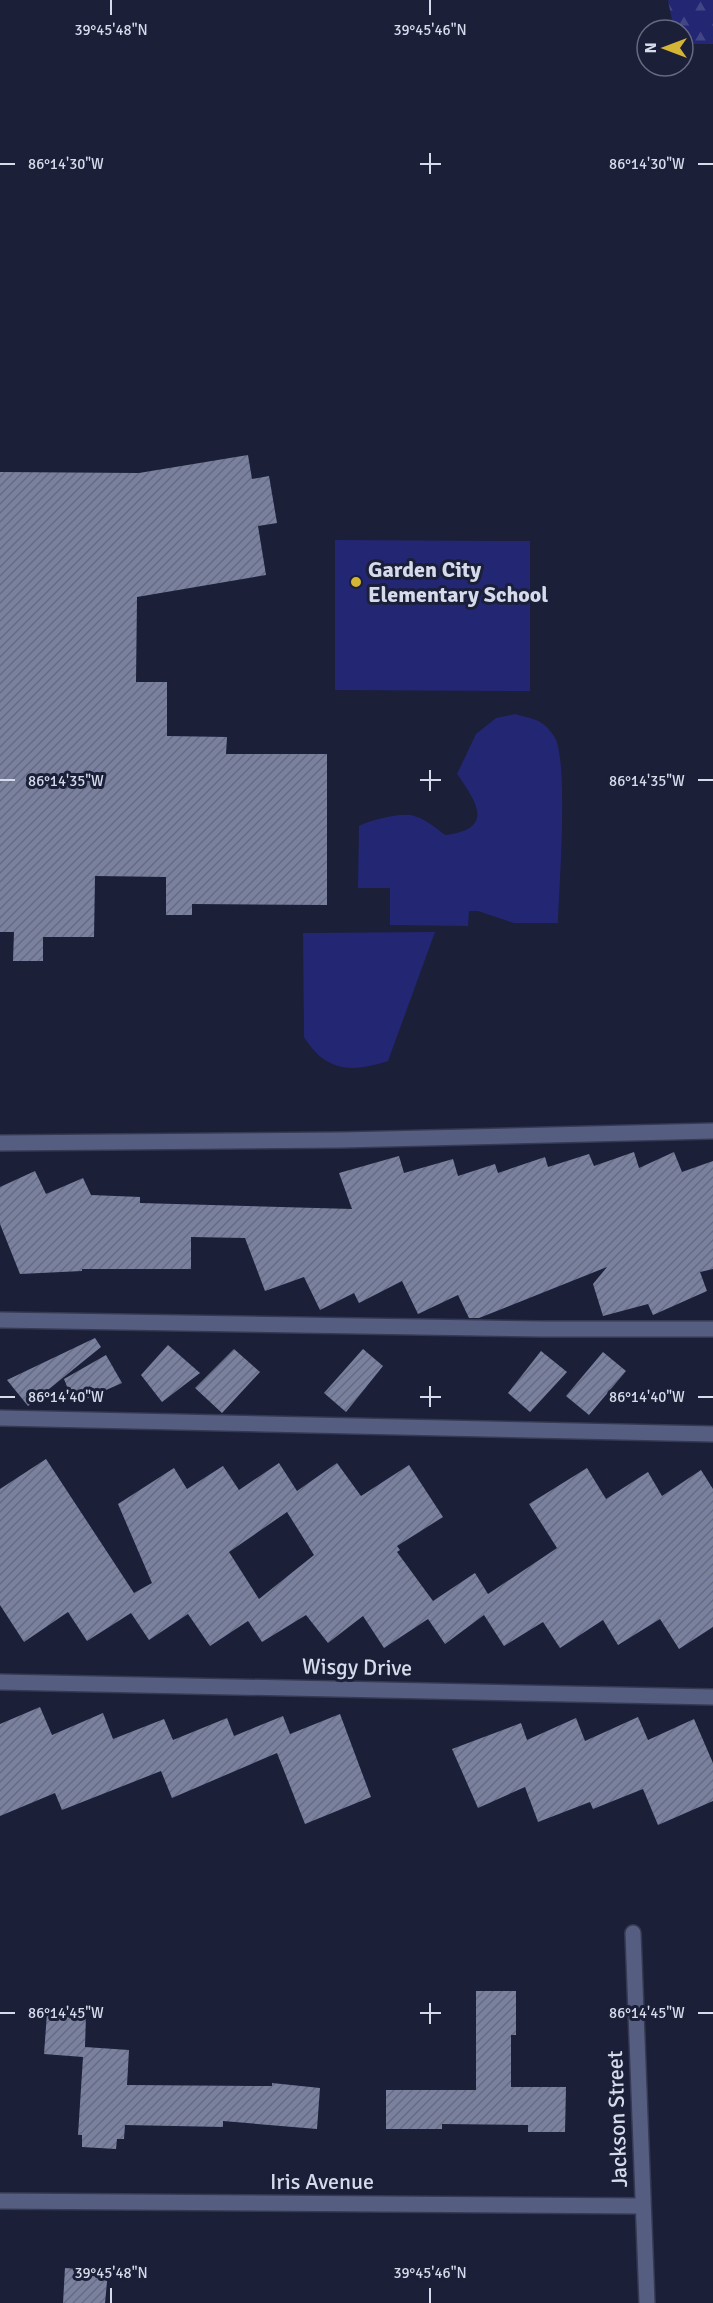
<svg xmlns="http://www.w3.org/2000/svg" width="713" height="2303" font-family="Signika,sans-serif">
  <style>
    .forest { fill: url(#forest-firs) }
    .park { fill: #232672 }
    .building { fill: url(#building-hatch); fill-rule: evenodd }
    .lines { fill: none; stroke-linecap: round; stroke-linejoin: round }
    .street-casing { stroke: #353951; stroke-width: 18 }
    .street { stroke: #555d80; stroke-width: 15 }
    .ticks { fill: none; stroke: #d6dbeb; stroke-width: 2 }
    .poi-dot { fill: #d5b535; stroke: #1b1f38; stroke-width: 2 }
    .labels { text-anchor: middle; dominant-baseline: central; stroke-width: 6; stroke-linejoin: round; paint-order: stroke }
    .poi-label { font-size: 22px; font-weight: bold; fill: #d6dbeb; stroke: #1b1f38; text-anchor: start }
    .street-label { font-size: 22px; fill: #d6dbeb; stroke: #1b1f38 }
    .ticks-label { font-size: 15px; text-anchor: middle; fill: #d6dbeb; stroke: #1b1f38; stroke-width: 6; stroke-linejoin: round; paint-order: stroke }
  </style>
  <defs>
    <pattern id="forest-firs" width="22" height="20" patternUnits="userSpaceOnUse" patternTransform="scale(1.5)"><rect width="22" height="20" fill="#232672"/><path d="M5 1l3.5 6h-7zM16 11l3.5 6h-7z" fill="#424586"/></pattern>
    <pattern id="building-hatch" width="6" height="6" patternUnits="userSpaceOnUse" patternTransform="scale(1.5)"><rect width="6" height="6" fill="#7a819f"/><path d="M-1 1l2-2M0 6l6-6M5 7l2-2" fill="none" stroke="#666b80"/></pattern>
  </defs>
  <rect width="100%" height="100%" fill="#1b1f38"/>
  <!-- forest -->
  <path class="forest" d="M 668,0 L 713,0 L 713,44 L 683,44 L 683,30 L 674,30 Z"/>
  <!-- park -->
  <g class="park">
    <path d="M 335,540 L 530,541 L 530,691 L 335,690 Z"/>
    <path d="M 515,714 C 533,719 543,719 554,736 C 569,757 559,890 558,923 L 514,923 L 478,911 L 469,911 L 468,926 L 390,925 L 390,888 L 358,888 L 359,826 C 370,820 399,813 411,815 C 424,818 435,827 445,835 C 496,829 476,801 457,774 L 476,734 L 496,718 Z"/>
    <path d="M 435,932 L 388,1061 C 351,1073 326,1072 304,1037 L 303,933 Z"/>
  </g>
  <!-- building -->
  <g class="building">
    <path d="M 248,455 L 252,479 L 269,476 L 277,523 L 258,526 L 266,575 L 137,597 L 136,682 L 167,682 L 167,736 L 227,737 L 226,754 L 327,754 L 327,905 L 192,904 L 192,915 L 166,915 L 166,877 L 95,876 L 94,937 L 43,937 L 43,961 L 13,961 L 14,932 L 0,932 L 0,472 L 139,473 Z"/>
    <path d="M 634,1152 L 639,1168 L 674,1152 L 682,1172 L 713,1161 L 713,1269 L 700,1272 L 707,1291 L 653,1315 L 648,1304 L 603,1316 L 593,1284 L 607,1267 L 479,1318 L 469,1318 L 458,1295 L 418,1314 L 402,1281 L 359,1303 L 354,1293 L 320,1310 L 304,1277 L 265,1291 L 245,1238 L 191,1237 L 191,1269 L 82,1269 L 82,1271 L 20,1274 L 0,1224 L 0,1187 L 35,1171 L 46,1194 L 83,1178 L 91,1195 L 140,1197 L 140,1203 L 352,1209 L 339,1173 L 399,1156 L 404,1173 L 453,1159 L 458,1176 L 495,1164 L 498,1173 L 545,1157 L 548,1167 L 589,1154 L 594,1166 Z"/>
    <path d="M 95,1338 L 101,1347 L 28,1406 L 7,1380 Z"/>
    <path d="M 168,1345 L 200,1373 L 162,1402 L 141,1375 Z"/>
    <path d="M 234,1349 L 260,1372 L 222,1413 L 195,1388 Z"/>
    <path d="M 363,1349 L 383,1366 L 346,1412 L 324,1393 Z"/>
    <path d="M 541,1351 L 567,1372 L 530,1412 L 508,1393 Z"/>
    <path d="M 603,1352 L 626,1371 L 589,1415 L 566,1396 Z"/>
    <path d="M 106,1355 L 122,1383 L 74,1404 L 64,1379 Z"/>
    <path d="M 46,1459 L 134,1593 L 152,1583 L 118,1504 L 174,1468 L 187,1489 L 223,1466 L 239,1490 L 279,1463 L 297,1491 L 337,1463 L 361,1496 L 409,1465 L 443,1517 L 397,1546 L 400,1550 L 397,1552 L 433,1601 L 475,1573 L 488,1594 L 557,1548 L 529,1504 L 587,1468 L 606,1499 L 648,1472 L 662,1496 L 701,1470 L 713,1489 L 713,1627 L 679,1649 L 660,1619 L 618,1645 L 603,1620 L 560,1648 L 543,1622 L 504,1646 L 484,1615 L 445,1644 L 428,1619 L 384,1648 L 363,1616 L 328,1643 L 306,1615 L 262,1642 L 248,1621 L 210,1646 L 188,1614 L 149,1640 L 131,1613 L 87,1641 L 68,1612 L 24,1642 L 0,1605 L 0,1489 ZM 287,1512 L 314,1555 L 259,1599 L 229,1552 Z"/>
    <path d="M 40,1707 L 52,1735 L 103,1713 L 113,1739 L 164,1719 L 173,1740 L 227,1718 L 234,1736 L 283,1716 L 290,1734 L 340,1714 L 371,1797 L 305,1824 L 277,1753 L 172,1798 L 161,1771 L 62,1810 L 55,1793 L 0,1816 L 0,1724 Z"/>
    <path d="M 638,1717 L 648,1740 L 694,1719 L 713,1763 L 713,1801 L 658,1825 L 643,1789 L 593,1809 L 590,1802 L 538,1822 L 525,1787 L 478,1808 L 452,1749 L 521,1723 L 527,1740 L 576,1718 L 585,1741 Z"/>
    <path d="M 476,1991 L 516,1991 L 516,2035 L 511,2035 L 511,2087 L 566,2087 L 565,2132 L 528,2132 L 528,2125 L 442,2124 L 442,2129 L 386,2129 L 386,2090 L 476,2090 Z"/>
    <path d="M 47,2013 L 86,2015 L 85,2047 L 129,2050 L 127,2085 L 272,2086 L 272,2083 L 320,2088 L 317,2129 L 223,2121 L 223,2127 L 125,2125 L 124,2139 L 117,2139 L 116,2149 L 82,2147 L 82,2135 L 78,2135 L 83,2057 L 44,2054 Z"/>
    <path d="M 65,2268 L 108,2271 L 105,2303 L 63,2303 Z"/>
  </g>
  <g class="lines">
    <defs>
      <g id="street">
        <path d="M 0,1143 L 342,1140 L 713,1131"/>
        <path d="M 0,1320 L 542,1329 L 713,1329"/>
        <path d="M 0,1418 L 713,1434"/>
        <path d="M 0,1682 L 713,1697"/>
        <path d="M 633,1933 L 647,2303"/>
        <path d="M 0,2201 L 643,2206"/>
      </g>
    </defs>
    <!-- street casing -->
    <use href="#street" class="street-casing"/>
    <!-- street -->
    <use href="#street" class="street"/>
  </g>
  <!-- ticks -->
  <path class="ticks" d="M 111,0 L 111,15M 430,0 L 430,15M 430,153 L 430,174M 0,164 L 15,164M 420,164 L 441,164M 698,164 L 713,164M 430,770 L 430,791M 0,780 L 15,780M 420,780 L 441,780M 698,780 L 713,780M 430,1386 L 430,1407M 0,1397 L 15,1397M 420,1397 L 441,1397M 698,1397 L 713,1397M 430,2003 L 430,2024M 0,2013 L 15,2013M 420,2013 L 441,2013M 698,2013 L 713,2013M 111,2288 L 111,2303M 430,2288 L 430,2303"/>
  <!-- markers -->
  <circle class="poi-dot" cx="356" cy="582" r="6"/>
  <g class="labels">
    <!-- poi labels -->
    <g class="poi-label">
      <text x="368" y="569">Garden City<tspan x="368" dy="25">Elementary School</tspan></text>
    </g>
    <!-- street labels -->
    <g class="street-label">
      <text transform="translate(357 1667) rotate(1)">Wisgy Drive</text>
      <text transform="translate(617 2119) rotate(-92)">Jackson Street</text>
      <text x="322" y="2181">Iris Avenue</text>
    </g>
  </g>
  <g class="ticks-label">
    <text x="111" y="35">39°45'48"N</text>
    <text x="430" y="35">39°45'46"N</text>
    <text x="647" y="169">86°14'30"W</text>
    <text x="66" y="169">86°14'30"W</text>
    <text x="66" y="786">86°14'35"W</text>
    <text x="647" y="786">86°14'35"W</text>
    <text x="66" y="1402">86°14'40"W</text>
    <text x="647" y="1402">86°14'40"W</text>
    <text x="66" y="2018">86°14'45"W</text>
    <text x="647" y="2018">86°14'45"W</text>
    <text x="111" y="2278">39°45'48"N</text>
    <text x="430" y="2278">39°45'46"N</text>
  </g>
  <!-- north arrow -->
  <g transform="translate(665 48) rotate(270)"><circle r="28" fill="#1b1f38" stroke="#666a80" stroke-width="1.5"/>
  <path d="M0-4.5L10 22L0 15L-10 22Z" fill="#d5b535"/>
  <text y="-9" font-size="16" font-weight="bold" text-anchor="middle" fill="#d6dbeb">N</text>
  </g>
</svg>
